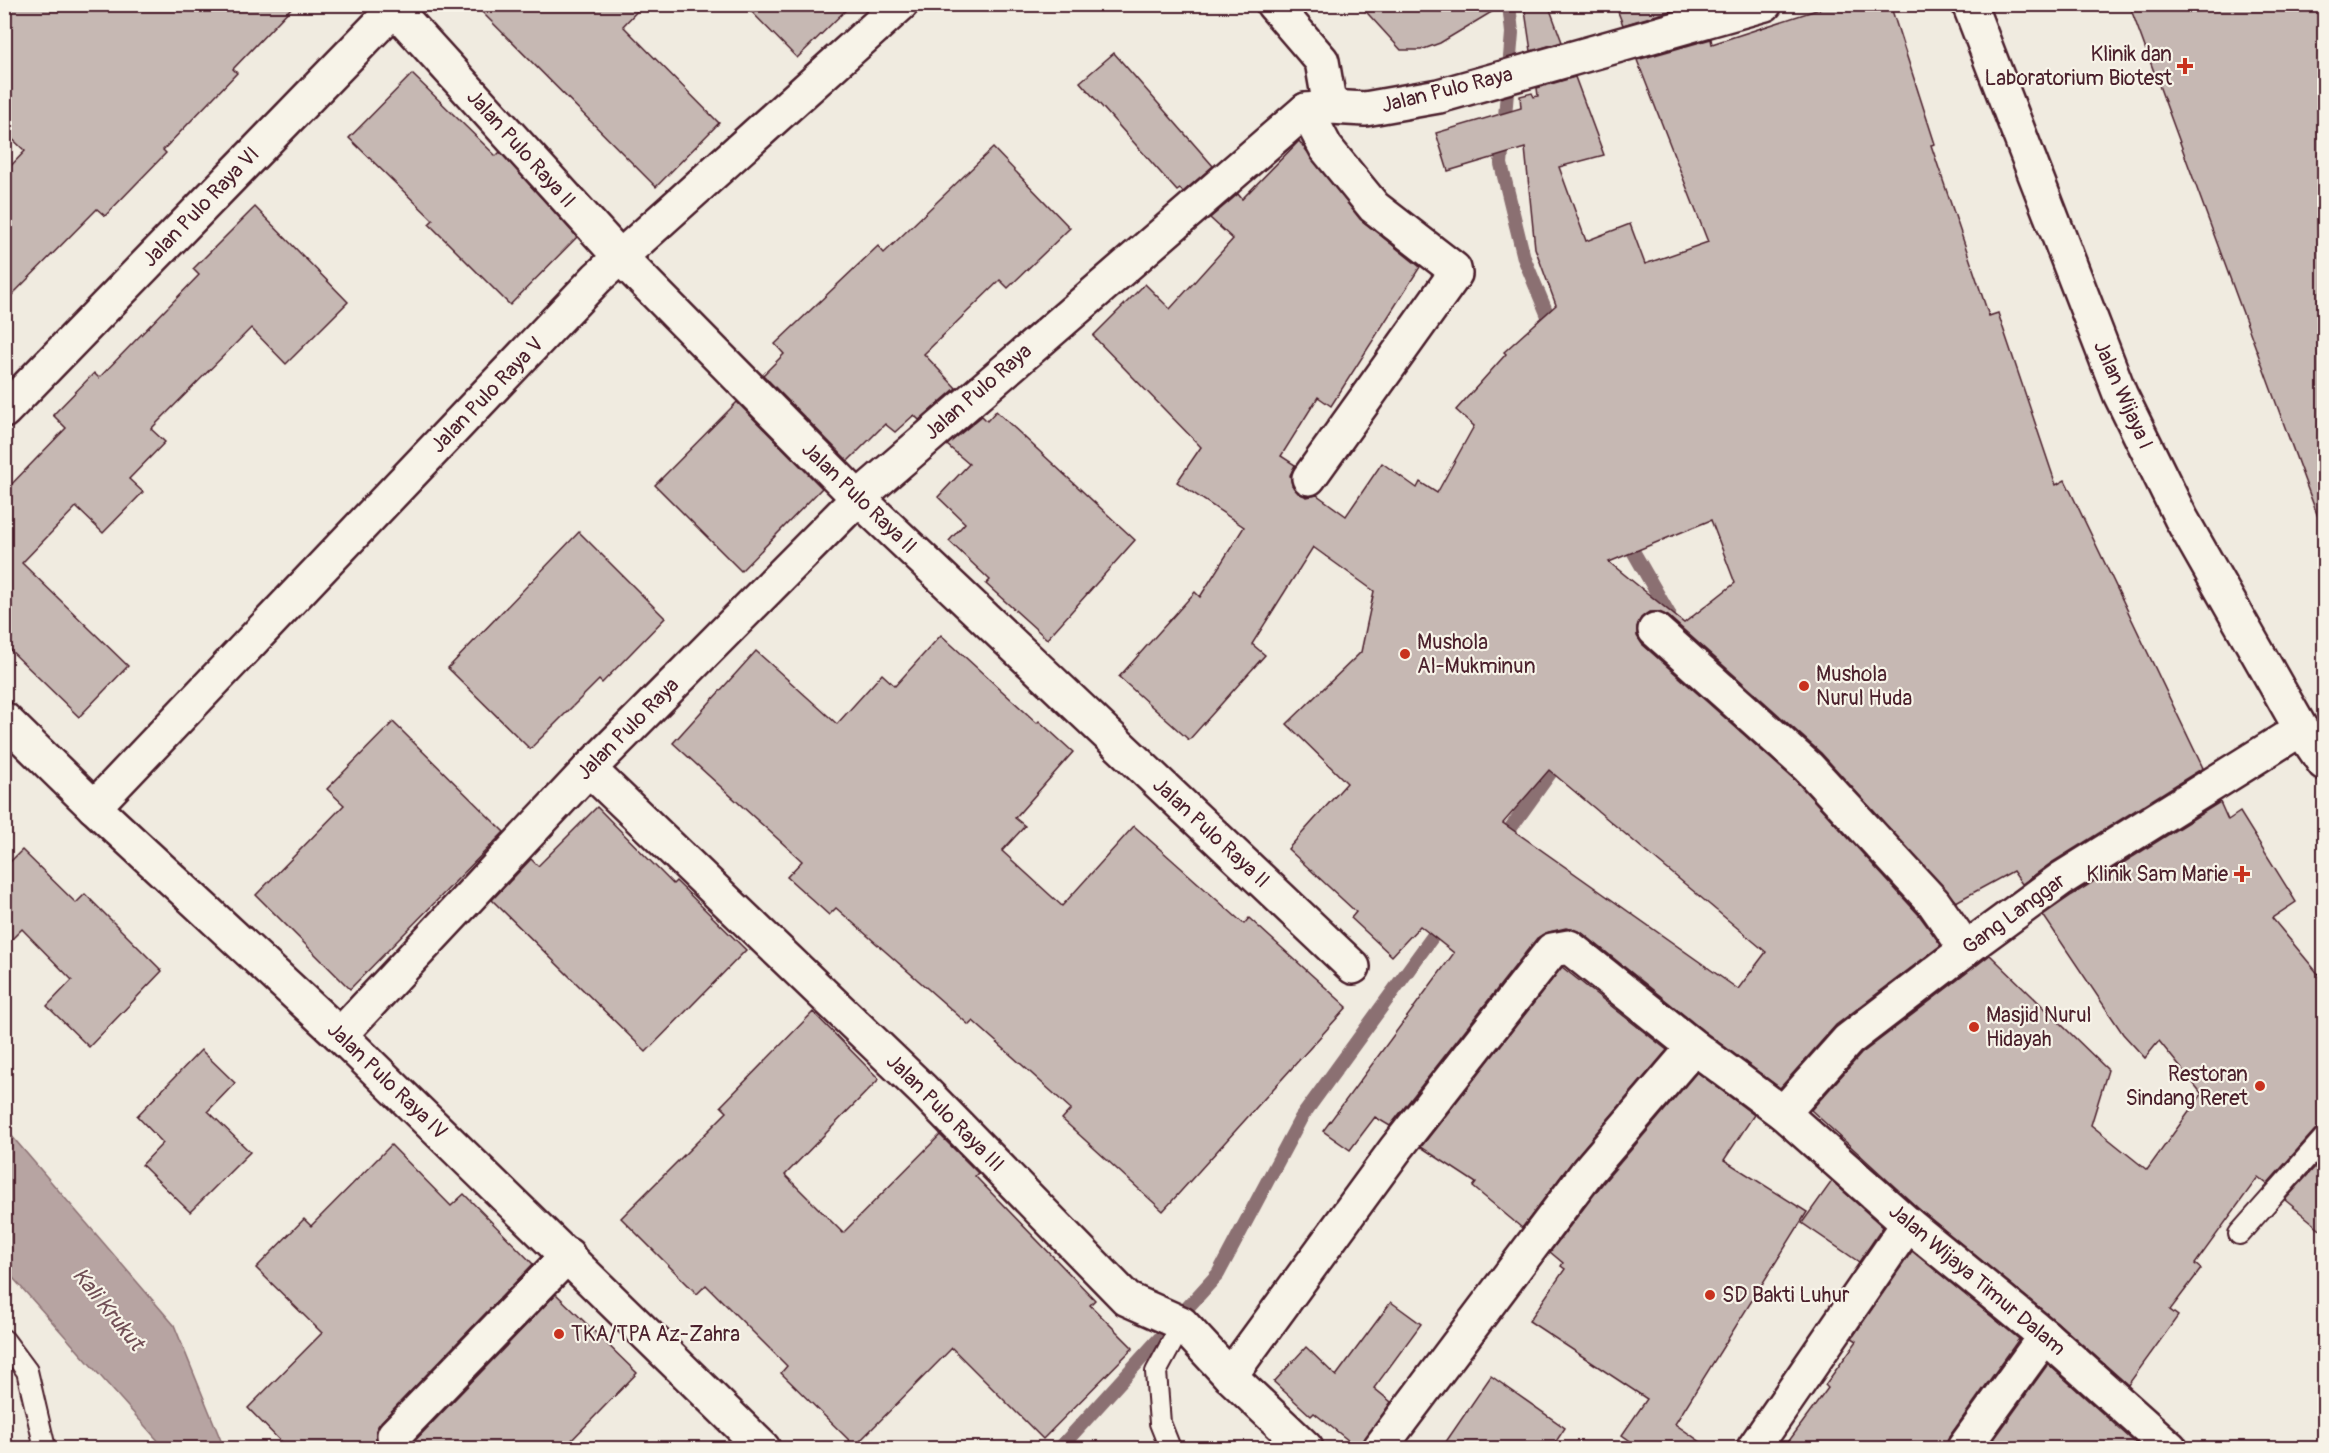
<svg xmlns="http://www.w3.org/2000/svg" width="2329" height="1453" font-family="Pangolin,sans-serif">
  <style>
    .water { fill: #b7a4a2; stroke: #8b6f72; stroke-width: 1.5 }
    .lines { fill: none; stroke-linecap: round; stroke-linejoin: round }
    .stream { stroke: #8b6f72; stroke-width: 14 }
    .building { fill: #c6b8b3; stroke: #4a1f2b; stroke-width: 1.5; fill-rule: evenodd }
    .lane-casing { stroke: #4a1f2b; stroke-width: 24 }
    .street-casing { stroke: #4a1f2b; stroke-width: 38 }
    .secondary-casing { stroke: #4a1f2b; stroke-width: 38 }
    .lane { stroke: #f7f3e8; stroke-width: 20 }
    .street { stroke: #f7f3e8; stroke-width: 33 }
    .secondary { stroke: #f7f3e8; stroke-width: 33 }
    .poi-dot { fill: #c8321e; stroke: #f7f3e8; stroke-width: 2 }
    .labels { text-anchor: middle; dominant-baseline: central; stroke-width: 4.5; stroke-linejoin: round; paint-order: stroke }
    .poi-label { font-size: 21px; fill: #4a1f2b; stroke: #f7f3e8; text-anchor: start }
    .street-label { font-size: 21px; fill: #4a1f2b; stroke: #f7f3e8 }
    .water-label { font-size: 22px; font-style: italic; fill: #704e55; stroke: #f7f3e8 }
  </style>
  <rect width="100%" height="100%" fill="#f0ebe0"/>
  <filter id="ink" filterUnits="userSpaceOnUse"><feTurbulence type="fractalNoise" baseFrequency=".0167" numOctaves="2"/><feDisplacementMap in="SourceGraphic" scale="12" xChannelSelector="R" yChannelSelector="G"/><feConvolveMatrix kernelMatrix="1 2 1 2 8 2 1 2 1" color-interpolation-filters="sRGB"/></filter>
  <g filter="url(#ink)">
    <!-- water -->
    <path class="water" d="M 4,1127 L 174,1325 L 224,1448 L 161,1448 L 161,1444 L 5,1269 Z"/>
    <g class="lines">
      <!-- stream -->
      <g class="stream">
        <path d="M 1509,4 L 1512,33 L 1501,164 L 1524,258 L 1553,328"/>
        <path d="M 1628,535 L 1633,551 L 1669,614 L 1632,660"/>
        <path d="M 1500,843 L 1561,758"/>
        <path d="M 1060,1448 L 1218,1274 L 1301,1118 L 1444,921"/>
      </g>
    </g>
    <!-- building -->
    <g class="building">
      <path d="M 4,4 L 295,4 L 233,69 L 237,73 L 163,150 L 166,153 L 105,216 L 97,209 L 4,303 L 4,173 L 25,151 L 4,131 Z"/>
      <path d="M 474,4 L 644,4 L 623,26 L 719,123 L 656,187 Z"/>
      <path d="M 744,4 L 852,4 L 797,58 Z"/>
      <path d="M 1359,4 L 1505,4 L 1440,43 L 1421,50 L 1401,50 Z"/>
      <path d="M 1524,4 L 1548,4 L 1562,42 L 1531,51 Z"/>
      <path d="M 1615,4 L 1694,4 L 1623,25 Z"/>
      <path d="M 1835,4 L 1890,4 L 1935,144 L 1931,145 L 1989,316 L 1998,313 L 2056,485 L 2065,480 L 2203,768 L 2051,863 L 2022,884 L 2013,871 L 1956,902 L 1821,753 L 1668,616 L 1658,612 L 1649,612 L 1641,618 L 1637,627 L 1637,636 L 1642,644 L 1795,780 L 1919,915 L 1941,945 L 1836,1025 L 1780,1088 L 1705,1032 L 1581,932 L 1566,928 L 1549,932 L 1537,938 L 1390,1126 L 1375,1117 L 1350,1150 L 1323,1131 L 1454,953 L 1420,926 L 1392,956 L 1351,918 L 1356,912 L 1288,849 L 1347,783 L 1287,724 L 1361,652 L 1374,591 L 1313,547 L 1252,644 L 1265,655 L 1189,740 L 1119,677 L 1195,592 L 1200,597 L 1244,527 L 1177,482 L 1201,447 L 1093,336 L 1145,284 L 1170,309 L 1233,239 L 1210,218 L 1238,194 L 1242,199 L 1299,141 L 1360,219 L 1420,267 L 1331,406 L 1318,397 L 1281,456 L 1295,465 L 1290,475 L 1292,485 L 1298,493 L 1307,497 L 1317,495 L 1346,516 L 1382,463 L 1417,488 L 1420,482 L 1437,493 L 1474,426 L 1456,410 L 1506,354 L 1504,352 L 1556,305 L 1535,248 L 1525,148 L 1448,171 L 1436,133 L 1521,108 L 1520,96 L 1532,93 L 1534,97 L 1538,96 L 1537,88 L 1575,77 L 1604,155 L 1559,167 L 1586,241 L 1630,224 L 1645,264 L 1708,242 L 1637,60 L 1711,39 L 1712,44 ZM 1711,520 L 1735,583 L 1684,623 L 1609,562 ZM 1549,770 L 1766,952 L 1738,989 L 1503,823 Z"/>
      <path d="M 2129,4 L 2325,4 L 2325,525 L 2321,525 Z"/>
      <path d="M 1114,53 L 1213,166 L 1183,192 L 1180,189 L 1177,191 L 1080,82 Z"/>
      <path d="M 412,74 L 496,156 L 500,152 L 577,237 L 510,305 L 429,224 L 433,220 L 349,138 Z"/>
      <path d="M 993,148 L 1070,228 L 1008,288 L 1000,280 L 924,354 L 956,388 L 919,420 L 914,415 L 895,432 L 885,424 L 848,461 L 763,375 L 784,354 L 775,344 L 878,246 L 884,253 Z"/>
      <path d="M 255,207 L 348,302 L 286,364 L 251,328 L 151,429 L 165,442 L 129,479 L 143,492 L 103,533 L 76,507 L 22,563 L 128,666 L 79,717 L 4,644 L 4,492 L 66,428 L 53,415 L 94,373 L 99,378 L 199,275 L 193,269 Z"/>
      <path d="M 737,402 L 822,488 L 741,571 L 655,485 Z"/>
      <path d="M 996,411 L 1135,540 L 1047,639 L 986,584 L 990,580 L 949,541 L 965,523 L 938,497 L 969,464 L 947,445 L 982,416 L 987,421 Z"/>
      <path d="M 579,532 L 665,618 L 602,683 L 599,680 L 530,749 L 448,668 Z"/>
      <path d="M 941,635 L 1037,723 L 1039,721 L 1073,752 L 1015,818 L 1025,826 L 1002,851 L 1062,906 L 1134,826 L 1244,924 L 1249,918 L 1347,1007 L 1163,1211 L 1062,1119 L 1071,1109 L 973,1021 L 969,1025 L 836,908 L 829,915 L 787,877 L 802,861 L 673,743 L 756,651 L 837,724 L 882,674 L 895,686 Z"/>
      <path d="M 393,722 L 504,832 L 350,989 L 256,895 L 344,805 L 327,789 Z"/>
      <path d="M 2220,802 L 2228,820 L 2240,812 L 2296,902 L 2272,918 L 2325,982 L 2325,1126 L 2315,1130 L 2267,1184 L 2258,1177 L 2195,1264 L 2201,1269 L 2170,1310 L 2178,1316 L 2128,1385 L 2057,1322 L 1920,1210 L 1811,1110 L 1861,1054 L 1990,955 L 2108,1070 L 2091,1125 L 2147,1170 L 2202,1094 L 2159,1041 L 2145,1058 L 2123,1034 L 2043,915 L 2072,895 Z"/>
      <path d="M 597,807 L 673,884 L 676,881 L 746,950 L 646,1052 L 492,900 L 531,859 L 538,866 Z"/>
      <path d="M 22,850 L 76,903 L 85,894 L 162,971 L 89,1047 L 47,1006 L 72,980 L 22,929 L 4,947 L 4,868 Z"/>
      <path d="M 1562,967 L 1667,1050 L 1574,1159 L 1522,1228 L 1473,1187 L 1476,1183 L 1421,1147 Z"/>
      <path d="M 813,1012 L 879,1079 L 785,1175 L 843,1233 L 940,1135 L 978,1173 L 975,1176 L 1095,1300 L 1090,1305 L 1133,1348 L 1043,1439 L 952,1348 L 855,1446 L 781,1373 L 787,1366 L 706,1285 L 697,1294 L 621,1218 L 727,1112 L 721,1106 Z"/>
      <path d="M 201,1050 L 235,1083 L 208,1111 L 250,1152 L 190,1212 L 142,1165 L 163,1143 L 137,1116 Z"/>
      <path d="M 1697,1072 L 1754,1115 L 1724,1160 L 1807,1212 L 1675,1424 L 1711,1449 L 1642,1449 L 1622,1435 L 1647,1399 L 1529,1321 L 1565,1269 L 1561,1266 L 1563,1263 L 1550,1252 L 1603,1183 Z"/>
      <path d="M 391,1145 L 451,1206 L 464,1194 L 533,1264 L 381,1422 L 376,1430 L 376,1440 L 381,1449 L 288,1449 L 248,1408 L 322,1333 L 256,1268 L 304,1219 L 311,1226 Z"/>
      <path d="M 2325,1156 L 2325,1233 L 2285,1200 Z"/>
      <path d="M 1832,1181 L 1883,1227 L 1859,1262 L 1802,1223 Z"/>
      <path d="M 1912,1251 L 2019,1339 L 1949,1437 L 1946,1449 L 1783,1449 L 1828,1388 L 1825,1385 L 1857,1341 L 1852,1338 Z"/>
      <path d="M 556,1294 L 637,1373 L 563,1449 L 407,1449 Z"/>
      <path d="M 1391,1302 L 1421,1324 L 1374,1388 L 1391,1402 L 1359,1449 L 1314,1413 L 1311,1416 L 1274,1382 L 1306,1347 L 1336,1376 Z"/>
      <path d="M 2048,1364 L 2142,1449 L 1987,1449 Z"/>
      <path d="M 1491,1376 L 1565,1428 L 1551,1449 L 1441,1449 Z"/>
    </g>
    <g class="lines">
      <defs>
        <g id="lane">
          <path d="M 2239,1234 L 2324,1138"/>
          <path d="M 4,1340 L 27,1371 L 45,1448"/>
          <path d="M 1170,1448 L 1160,1423 L 1156,1372 L 1182,1324"/>
        </g>
        <g id="street">
          <path d="M 390,4 L 620,257 L 858,498 L 1353,967"/>
          <path d="M 1273,4 L 1322,61 L 1330,107"/>
          <path d="M 1306,110 L 1326,148 L 1374,207 L 1454,269 L 1455,274 L 1309,478"/>
          <path d="M 4,411 L 399,4"/>
          <path d="M 1655,630 L 1808,767 L 1934,903 L 1966,949"/>
          <path d="M 4,719 L 94,807 L 340,1035 L 763,1448"/>
          <path d="M 589,769 L 923,1090 L 1127,1299 L 1181,1323 L 1230,1376 L 1306,1448"/>
          <path d="M 94,807 L 597,278 L 901,4"/>
          <path d="M 340,1035 L 589,769 L 858,498 L 1306,110 L 1330,107 L 1365,109 L 1439,96 L 1765,4"/>
          <path d="M 1783,1113 L 1848,1040 L 1978,940 L 2061,879 L 2301,729"/>
          <path d="M 1230,1376 L 1395,1150 L 1552,950 L 1569,947 L 1694,1047"/>
          <path d="M 394,1435 L 568,1255"/>
          <path d="M 1380,1448 L 1588,1171 L 1694,1047 L 1783,1113 L 1908,1224 L 2045,1336 L 2170,1448"/>
          <path d="M 1754,1448 L 1908,1224"/>
          <path d="M 1964,1448 L 2045,1336"/>
        </g>
        <path id="secondary" d="M 1969,4 L 2120,394 L 2181,518 L 2301,729 L 2324,763"/>
      </defs>
      <!-- lane casing -->
      <use href="#lane" class="lane-casing"/>
      <!-- street casing -->
      <use href="#street" class="street-casing"/>
      <!-- secondary casing -->
      <use href="#secondary" class="secondary-casing"/>
      <!-- lane -->
      <use href="#lane" class="lane"/>
      <!-- street -->
      <use href="#street" class="street"/>
      <!-- secondary -->
      <use href="#secondary" class="secondary"/>
    </g>
  </g>
  <!-- markers -->
  <g class="poi-dot">
    <path d="M2182 57h6v6h6v6h-6v6h-6v-6h-6v-6h6z"/>
    <circle cx="1405" cy="654" r="6"/>
    <circle cx="1804" cy="686" r="6"/>
    <path d="M2239 865h6v6h6v6h-6v6h-6v-6h-6v-6h6z"/>
    <circle cx="1974" cy="1027" r="6"/>
    <circle cx="2260" cy="1086" r="6"/>
    <circle cx="1710" cy="1295" r="6"/>
    <circle cx="559" cy="1334" r="6"/>
  </g>
  <g class="labels">
    <!-- poi labels -->
    <g class="poi-label">
      <text x="2172" y="54" text-anchor="end">Klinik dan<tspan x="2172" dy="24">Laboratorium Biotest</tspan></text>
      <text x="1417" y="642">Mushola<tspan x="1417" dy="24">Al-Mukminun</tspan></text>
      <text x="1816" y="674">Mushola<tspan x="1816" dy="24">Nurul Huda</tspan></text>
      <text x="2228" y="874" text-anchor="end">Klinik Sam Marie</text>
      <text x="1986" y="1015">Masjid Nurul<tspan x="1986" dy="24">Hidayah</tspan></text>
      <text x="2248" y="1074" text-anchor="end">Restoran<tspan x="2248" dy="24">Sindang Reret</tspan></text>
      <text x="1722" y="1295">SD Bakti Luhur</text>
      <text x="571" y="1334">TKA/TPA Az-Zahra</text>
    </g>
    <!-- street labels -->
    <g class="street-label">
      <text transform="translate(1447 90) rotate(-14)">Jalan Pulo Raya</text>
      <text transform="translate(521 149) rotate(48)">Jalan Pulo Raya II</text>
      <text transform="translate(201 207) rotate(-46)">Jalan Pulo Raya VI</text>
      <text transform="translate(978 392) rotate(-41)">Jalan Pulo Raya</text>
      <text transform="translate(487 395) rotate(-46)">Jalan Pulo Raya V</text>
      <text transform="translate(2123 395) rotate(66)">Jalan Wijaya I</text>
      <text transform="translate(859 498) rotate(44)">Jalan Pulo Raya II</text>
      <text transform="translate(628 729) rotate(-45)">Jalan Pulo Raya</text>
      <text transform="translate(1211 833) rotate(43)">Jalan Pulo Raya II</text>
      <text transform="translate(2014 914) rotate(-36)">Gang Langgar</text>
      <text transform="translate(387 1081) rotate(44)">Jalan Pulo Raya IV</text>
      <text transform="translate(945 1113) rotate(45)">Jalan Pulo Raya III</text>
      <text transform="translate(1977 1280) rotate(40)">Jalan Wijaya Timur Dalam</text>
    </g>
    <!-- water labels -->
    <g class="water-label">
      <text transform="translate(108 1309) rotate(51)">Kali Krukut</text>
    </g>
  </g>
  <!-- margin -->
  <rect width="2329" height="1453" fill="none" stroke="#f7f3e8" stroke-width="24"/>
  <rect x="12" y="12" width="2305" height="1429" fill="none" stroke="#4a1f2b" stroke-width="2" filter="url(#ink)"/>
</svg>
